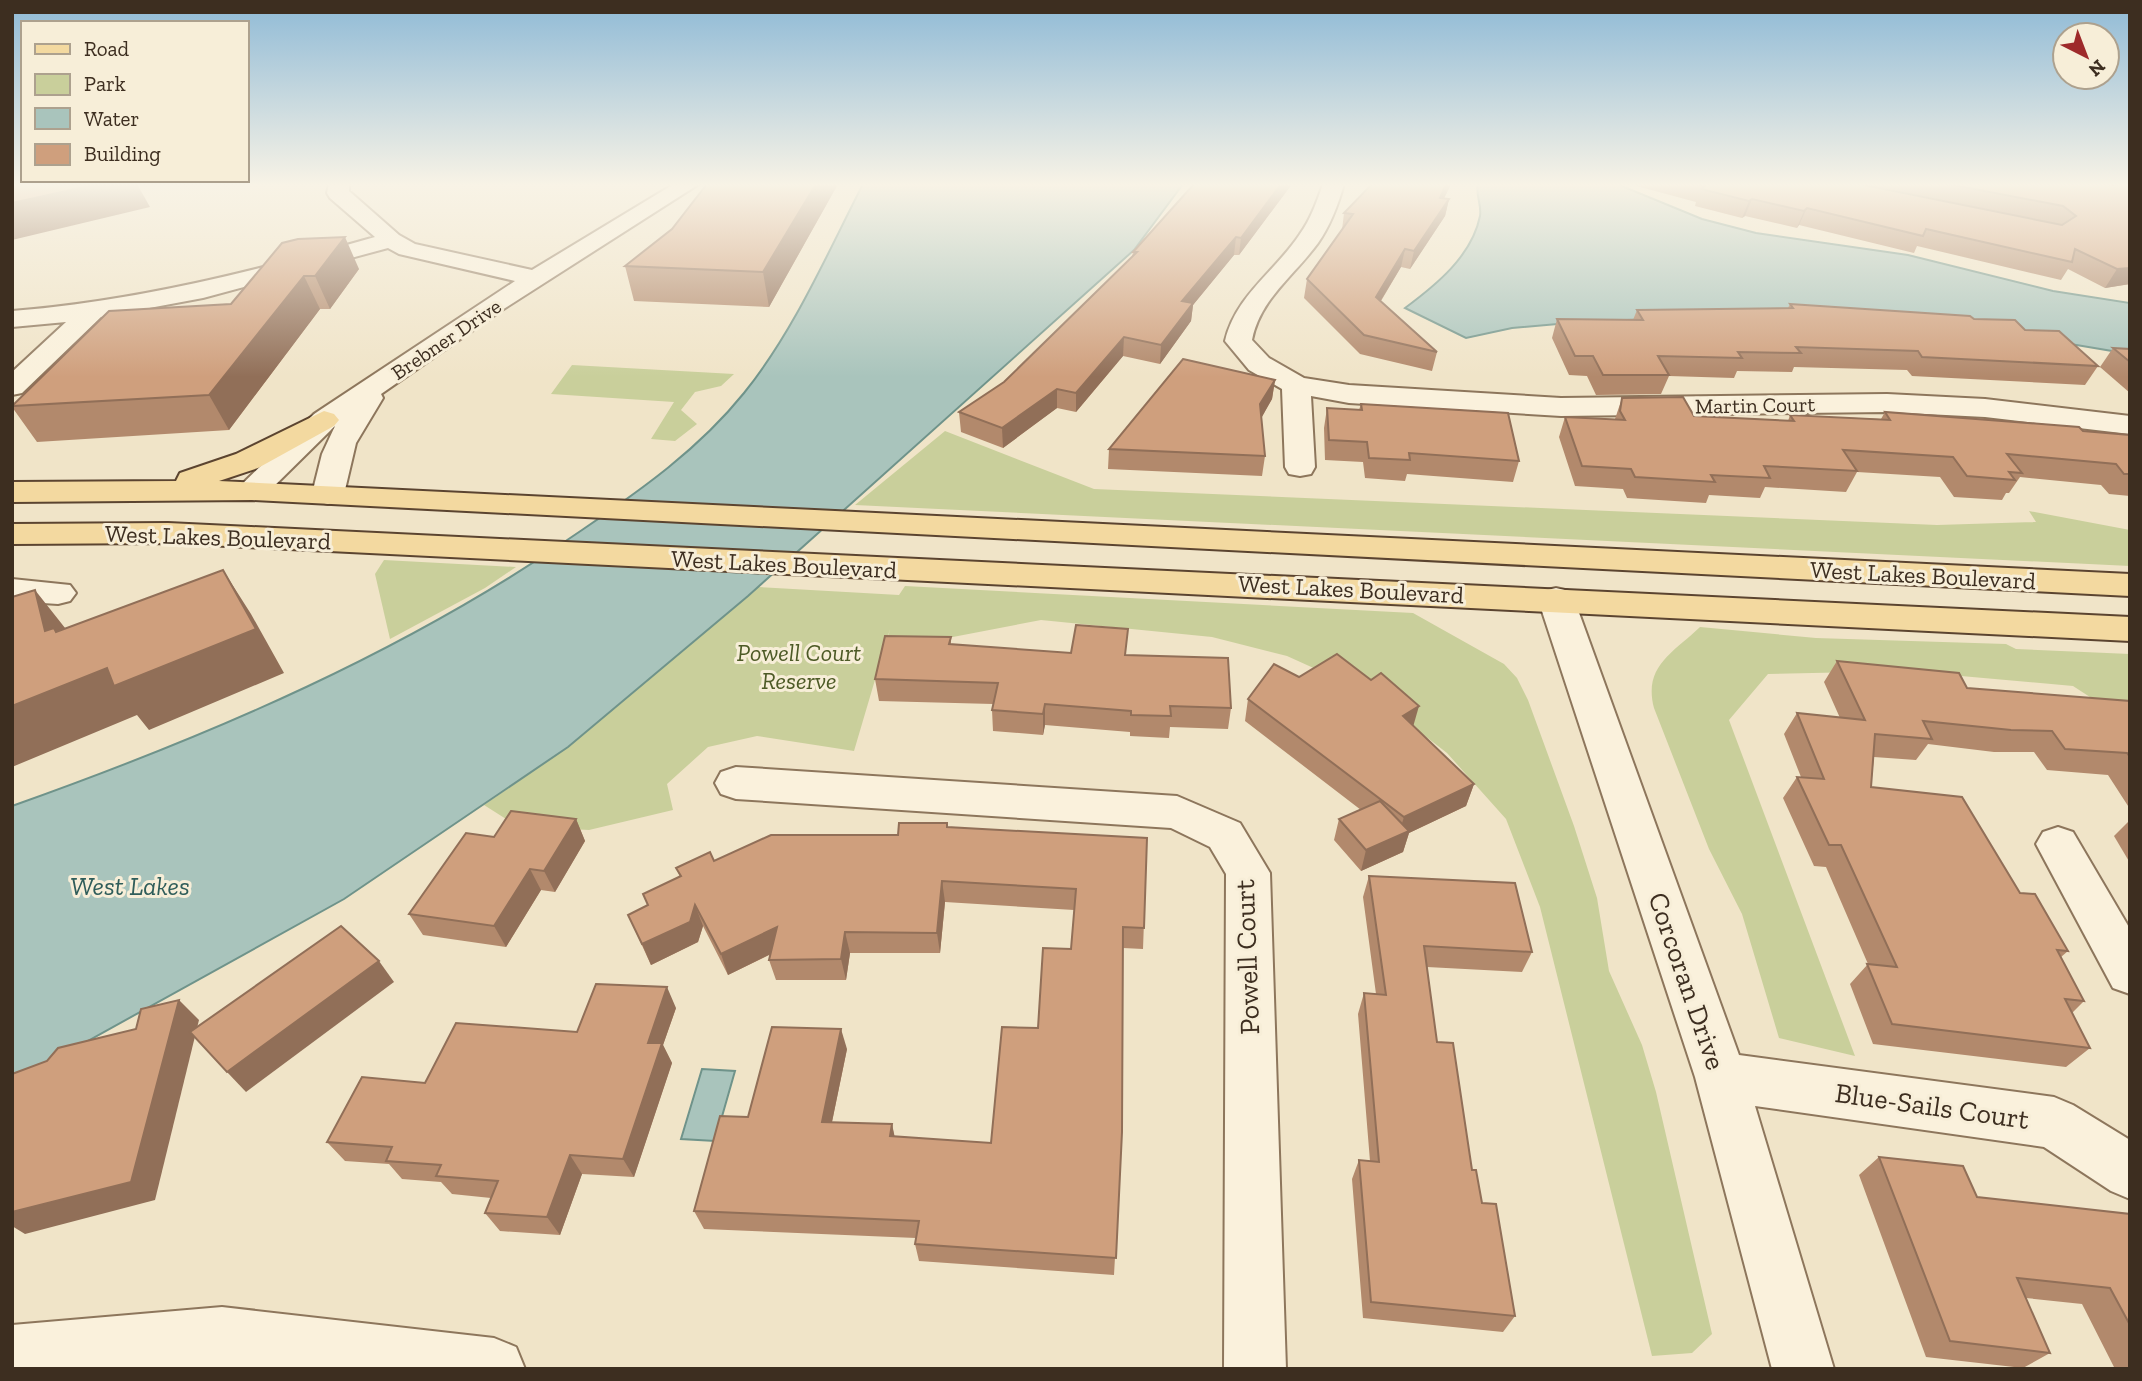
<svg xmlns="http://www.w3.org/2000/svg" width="2142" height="1381" font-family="'Zilla Slab',serif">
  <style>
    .green { fill: #c9cf9b }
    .water { fill: #a9c4bc; stroke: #6f938a; stroke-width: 2 }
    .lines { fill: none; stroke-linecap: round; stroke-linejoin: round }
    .minor-casing { stroke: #8d765c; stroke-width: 4 }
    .major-casing { stroke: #5b4430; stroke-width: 4 }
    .minor { fill: #faf1dc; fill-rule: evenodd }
    .major { fill: #f3d9a0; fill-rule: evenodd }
    .wall { fill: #b2896c }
    .shaded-wall { fill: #916f58 }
    .building { fill: #cf9f7d; stroke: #916f58; stroke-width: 2 }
    .labels { text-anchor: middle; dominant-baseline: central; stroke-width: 6; stroke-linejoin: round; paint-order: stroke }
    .far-street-label { font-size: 21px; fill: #3d2e20; stroke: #f7eed8 }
    .street-label { font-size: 24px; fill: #3d2e20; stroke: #f7eed8 }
    .park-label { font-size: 24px; font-style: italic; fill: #4d5a26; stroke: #f7eed8 }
    .water-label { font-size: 26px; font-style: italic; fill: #2f5d5a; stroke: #f7eed8 }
    .near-street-label { font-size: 28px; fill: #3d2e20; stroke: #f7eed8 }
  </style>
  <rect width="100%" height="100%" fill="#f0e4c8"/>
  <!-- green -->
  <g class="green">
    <path d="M 572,365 L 734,374 L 721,386 L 695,392 L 681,410 L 697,424 L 675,441 L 651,439 L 674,402 L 551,394 Z"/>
    <path d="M 945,431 L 1094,489 L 1937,525 L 2036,522 L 2029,511 L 2130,530 L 2130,566 L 855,505 Z"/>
    <path d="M 384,560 L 516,567 L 485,588 L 390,639 L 375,574 Z"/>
    <path d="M 905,586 L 1413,613 L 1504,664 L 1517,678 L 1528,700 L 1574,826 L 1597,898 L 1609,971 L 1642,1045 L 1656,1092 L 1712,1334 L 1692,1353 L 1652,1356 L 1540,907 L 1506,819 L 1447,753 L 1371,694 L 1287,656 L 1212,637 L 1041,620 L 885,650 L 890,629 L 854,751 L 757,736 L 708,747 L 667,784 L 673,810 L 589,830 L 517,826 L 484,805 L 568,747 L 758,587 L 899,595 Z"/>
    <path d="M 1700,627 L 1816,638 L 2006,644 L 2016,649 L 2130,654 L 2130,723 L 2073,686 L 1905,671 L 1768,674 L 1729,720 L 1855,1056 L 1779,1038 L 1742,914 L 1709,849 L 1654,708 C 1643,666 1673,653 1700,627 Z"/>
  </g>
  <!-- water -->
  <g class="water">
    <path d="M 863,184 L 1183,184 L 1134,250 L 748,596 L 568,747 L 344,899 L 12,1083 L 12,806 C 212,735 408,651 582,530 C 641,490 699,449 744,393 C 794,331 827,254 863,184 Z"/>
    <path d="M 1478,184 L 1617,184 L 1702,219 L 1756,233 L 1908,255 L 2053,291 L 2130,303 L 2130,354 L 1899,315 L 1840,311 L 1580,322 L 1512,328 L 1466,338 L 1405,308 C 1436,285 1472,256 1480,216 C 1482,205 1475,194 1478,184 Z"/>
    <path d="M 702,1069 L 735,1071 L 715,1141 L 681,1139 Z"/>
  </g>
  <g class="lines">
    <defs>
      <g id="minor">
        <path d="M 329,184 L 349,184 L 349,191 L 399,235 L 415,244 L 532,270 L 674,184 L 699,184 L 502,310 L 381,394 L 383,398 L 356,443 L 344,494 L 339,501 L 328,504 L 317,501 L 312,494 L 322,454 L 335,426 L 263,497 L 252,500 L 241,497 L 236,490 L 314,414 L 515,281 L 399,254 L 388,248 L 203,298 L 101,317 L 22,393 L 12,395 L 12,372 L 66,322 L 12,327 L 12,311 C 137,301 255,271 375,237 L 330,198 L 327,193 Z"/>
        <path d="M 1323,184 L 1344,184 C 1338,205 1330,226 1318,243 C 1294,276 1260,299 1252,340 L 1269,358 L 1304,378 L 1349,385 L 1561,398 L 1887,394 L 1985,399 L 2130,416 L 2130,434 L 1985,417 L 1887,412 L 1561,416 L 1349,403 L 1311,396 L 1315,467 L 1311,474 L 1300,476 L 1289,474 L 1285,467 L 1282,389 L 1249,370 L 1225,341 C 1236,295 1275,272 1300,234 C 1311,219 1317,201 1323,184 Z"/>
        <path d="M 12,579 L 70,585 L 76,593 L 70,601 L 58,604 L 12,601 Z"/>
        <path d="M 1556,588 L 1569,591 L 1574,599 L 1739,1055 L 2054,1097 L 2073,1105 L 2130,1140 L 2130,1199 L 2111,1191 L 2044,1147 L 1755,1106 L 1834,1369 L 1772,1369 L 1695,1077 L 1538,599 L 1543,591 Z"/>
        <path d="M 736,767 L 1177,796 L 1240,823 L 1270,873 L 1286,1369 L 1224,1369 L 1226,874 L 1210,847 L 1171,828 L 736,799 L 721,794 L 715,783 L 721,772 Z"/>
        <path d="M 2058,827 L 2073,832 L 2130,929 L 2130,994 L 2113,988 L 2036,844 L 2043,832 Z"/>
        <path d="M 222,1307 L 494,1338 L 516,1347 L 525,1369 L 12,1369 L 12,1325 Z"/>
      </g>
      <g id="major">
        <path d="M 324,411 L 334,414 L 339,420 L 334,426 L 258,468 L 219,481 L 2130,574 L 2130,596 L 252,500 L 12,502 L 12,482 L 176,481 L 180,473 L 236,454 Z"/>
        <path d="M 168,523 L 2130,617 L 2130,641 L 168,543 L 12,544 L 12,524 Z"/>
      </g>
    </defs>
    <!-- minor casing -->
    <use href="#minor" class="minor-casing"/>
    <!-- major casing -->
    <use href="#major" class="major-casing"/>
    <!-- minor -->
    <use href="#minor" class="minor"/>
    <!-- major -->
    <use href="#major" class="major"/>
  </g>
  <!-- wall -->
  <g class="wall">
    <path d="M 707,184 L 838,184 L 769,307 L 634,301 L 625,266 L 672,229 Z"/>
    <path d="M 1194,184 L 1292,184 L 1239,255 L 1234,255 L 1193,305 L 1191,321 L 1160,364 L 1123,356 L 1076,412 L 1057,408 L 1003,448 L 961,432 L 959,412 L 1004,382 L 1132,257 L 1133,252 Z"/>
    <path d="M 1372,184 L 1451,184 L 1444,198 L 1449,199 L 1445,216 L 1410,269 L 1401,267 L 1381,301 L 1437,352 L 1432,371 L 1360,354 L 1304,298 L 1307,279 L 1342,230 L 1344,213 Z"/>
    <path d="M 1629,184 L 2106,184 L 2130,284 L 2105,288 L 2068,269 L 2061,280 L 1917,246 L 1914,253 L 1799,225 L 1797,228 L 1745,216 L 1742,218 L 1695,206 L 1696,202 Z"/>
    <path d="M 282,243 L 359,269 L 330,309 L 320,309 L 229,430 L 37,442 L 12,407 L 12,405 L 231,304 Z"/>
    <path d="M 1790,304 L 1974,319 L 2025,330 L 2098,366 L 2085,385 L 1912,376 L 1907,370 L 1794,367 L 1792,372 L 1737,371 L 1734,378 L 1669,376 L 1661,394 L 1596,395 L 1587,376 L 1569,375 L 1552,338 L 1557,319 L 1633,320 L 1637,310 L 1788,308 Z"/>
    <path d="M 2113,348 L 2130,349 L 2130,393 L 2100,367 Z"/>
    <path d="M 1275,380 L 1272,399 L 1261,418 L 1265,456 L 1262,476 L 1108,469 L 1109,449 Z"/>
    <path d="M 1622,398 L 1694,416 L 1788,421 L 1790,415 L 1881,419 L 1885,412 L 2130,435 L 2130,496 L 2109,494 L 2101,485 L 2020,477 L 2009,493 L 2006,493 L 2002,500 L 1954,497 L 1940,477 L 1857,472 L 1846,492 L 1765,487 L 1760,498 L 1709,495 L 1706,503 L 1627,498 L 1623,489 L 1575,486 L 1559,437 L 1565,417 L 1615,419 Z"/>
    <path d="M 1361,404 L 1519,461 L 1513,482 L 1407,474 L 1405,481 L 1365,478 L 1363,462 L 1325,460 L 1324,428 L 1327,408 L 1359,410 Z"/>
    <path d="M 951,637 L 951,644 L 1071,653 L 1126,655 L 1231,708 L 1228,729 L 1170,727 L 1169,738 L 1130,736 L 1130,732 L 1045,725 L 1043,735 L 993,731 L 992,710 L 993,704 L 879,701 L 875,679 Z"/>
    <path d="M 1837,661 L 1967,688 L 2130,701 L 2130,809 L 2108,775 L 2047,770 L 2034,752 L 1994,752 L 1928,744 L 1916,760 L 1874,757 L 1871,787 L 2020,893 L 2068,951 L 2061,957 L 2084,1001 L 2072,1013 L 2090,1048 L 2066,1067 L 1873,1044 L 1850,984 L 1868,964 L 1826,867 L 1814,866 L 1783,798 L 1797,777 L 1801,777 L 1784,734 L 1797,713 L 1840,718 L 1824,682 Z"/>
    <path d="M 1299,677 L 1413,726 L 1474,784 L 1466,806 L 1409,833 L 1403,852 L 1361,871 L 1334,840 L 1339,819 L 1361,810 L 1245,721 L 1248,699 Z"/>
    <path d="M 576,819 L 585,841 L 555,892 L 541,890 L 506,947 L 423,935 L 409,914 L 494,837 Z"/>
    <path d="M 2130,820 L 2130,863 L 2114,836 Z"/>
    <path d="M 947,823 L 948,827 L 1147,838 L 1143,949 L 1123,948 L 1122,1132 L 1114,1275 L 919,1261 L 915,1244 L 916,1238 L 704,1229 L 694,1211 L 748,1117 L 847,1049 L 832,1122 L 892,1124 L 894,1136 L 991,1143 L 1071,949 L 1074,910 L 945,902 L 940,953 L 850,953 L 846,980 L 776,980 L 769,960 L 771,954 L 728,975 L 703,926 L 698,942 L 651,965 L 628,915 L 648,905 L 680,877 L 676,868 L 714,861 L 898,835 Z"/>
    <path d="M 1369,876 L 1532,952 L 1522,972 L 1427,967 L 1437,1042 L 1472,1170 L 1515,1316 L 1503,1332 L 1363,1318 L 1352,1179 L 1359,1160 L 1370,1161 L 1358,1014 L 1364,993 L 1376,994 L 1363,897 Z"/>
    <path d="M 676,1008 L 663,1045 L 672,1063 L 634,1177 L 582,1174 L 560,1235 L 500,1231 L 485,1213 L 491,1198 L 452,1194 L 441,1182 L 402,1179 L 389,1164 L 345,1161 L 327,1142 L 425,1083 L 577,1032 Z"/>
    <path d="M 1879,1157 L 1977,1197 L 2130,1214 L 2130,1369 L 2115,1369 L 2082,1304 L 2026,1298 L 2050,1353 L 2023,1368 L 1926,1357 L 1859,1175 Z"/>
  </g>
  <!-- shaded-wall -->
  <g class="shaded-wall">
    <path d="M 98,184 L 137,184 L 150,207 L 12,240 L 12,203 Z"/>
    <path d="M 816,184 L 838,184 L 769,307 L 763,272 Z"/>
    <path d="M 1281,184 L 1292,184 L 1239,255 L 1241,238 Z"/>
    <path d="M 1446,184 L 1451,184 L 1436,215 L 1440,198 Z"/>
    <path d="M 1449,199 L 1445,216 L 1410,269 L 1414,251 Z"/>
    <path d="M 1752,199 L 1745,216 L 1742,218 L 1749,201 Z"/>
    <path d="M 1807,208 L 1799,225 L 1797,228 L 1804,211 Z"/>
    <path d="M 345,237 L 359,269 L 330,309 L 315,276 Z"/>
    <path d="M 1236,237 L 1234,255 L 1193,305 L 1191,321 L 1160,364 L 1161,345 L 1182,301 Z"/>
    <path d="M 1405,249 L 1401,267 L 1372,315 L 1376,297 Z"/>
    <path d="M 2130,268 L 2130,284 L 2105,288 L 2117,269 Z"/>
    <path d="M 304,276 L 320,309 L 229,430 L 209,395 Z"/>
    <path d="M 1124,337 L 1123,356 L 1076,412 L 1076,393 Z"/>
    <path d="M 1275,380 L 1272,399 L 1258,424 L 1260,404 Z"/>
    <path d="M 1057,389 L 1057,408 L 1003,448 L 1002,428 Z"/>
    <path d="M 223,570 L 251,614 L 284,673 L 149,730 L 137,715 L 12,767 L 12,706 L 45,631 L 35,590 L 69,633 L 107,668 Z"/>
    <path d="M 1045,704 L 1045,725 L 1043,735 L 1043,714 Z"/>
    <path d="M 1419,706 L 1413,727 L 1403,716 Z"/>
    <path d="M 1474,784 L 1466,806 L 1409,833 L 1403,852 L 1361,871 L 1366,850 L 1398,836 L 1404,817 Z"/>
    <path d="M 576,819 L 585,841 L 555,892 L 544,871 Z"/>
    <path d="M 530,869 L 541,890 L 506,947 L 494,926 Z"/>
    <path d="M 942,881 L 945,902 L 940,953 L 937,933 Z"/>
    <path d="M 695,905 L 703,926 L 698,942 L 651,965 L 642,944 Z"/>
    <path d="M 777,927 L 783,948 L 728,975 L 721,954 Z"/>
    <path d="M 845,932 L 850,953 L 846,980 L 841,959 Z"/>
    <path d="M 379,961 L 394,982 L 246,1092 L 227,1072 Z"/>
    <path d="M 667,987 L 676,1008 L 663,1045 L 672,1063 L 634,1177 L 623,1159 L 648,1043 Z"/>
    <path d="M 179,1000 L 199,1020 L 155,1200 L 25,1234 L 12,1226 L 12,1212 Z"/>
    <path d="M 841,1029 L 847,1049 L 828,1141 L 822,1122 Z"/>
    <path d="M 892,1124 L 896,1143 L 890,1136 Z"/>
    <path d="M 570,1155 L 582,1174 L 560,1235 L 547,1217 Z"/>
  </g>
  <!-- building -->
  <g class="building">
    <path d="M 12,184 L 98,184 L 12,203 Z"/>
    <path d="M 707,184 L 816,184 L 763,272 L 625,266 L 672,229 Z"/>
    <path d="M 1194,184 L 1281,184 L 1241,238 L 1236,237 L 1182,301 L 1193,303 L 1161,345 L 1124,337 L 1076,393 L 1057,389 L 1002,428 L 959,412 L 1004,382 L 1137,252 L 1133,252 Z"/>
    <path d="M 1372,184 L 1446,184 L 1440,198 L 1449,199 L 1414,251 L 1405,249 L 1376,297 L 1437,352 L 1364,335 L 1307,279 L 1353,214 L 1344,213 Z"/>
    <path d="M 1696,184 L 1859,184 L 2062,225 L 2076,216 L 2063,206 L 1948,184 L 2106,184 L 2111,185 L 2130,184 L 2130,268 L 2117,269 L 2075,249 L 2072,262 L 1926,229 L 1923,236 L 1807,208 L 1804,211 L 1752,199 L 1749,201 L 1701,189 L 1705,186 Z"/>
    <path d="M 345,237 L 315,276 L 304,276 L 209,395 L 12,406 L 109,311 L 231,304 L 282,243 L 298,239 Z"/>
    <path d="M 1790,304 L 1970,316 L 1974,319 L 2015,320 L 2025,330 L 2059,331 L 2098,366 L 1922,357 L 1918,351 L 1796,347 L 1801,353 L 1738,352 L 1742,358 L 1658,356 L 1669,375 L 1603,375 L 1593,356 L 1575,356 L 1557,319 L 1643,320 L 1637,310 L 1793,308 Z"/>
    <path d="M 2113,348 L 2130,349 L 2130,362 Z"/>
    <path d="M 1183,359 L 1275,380 L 1260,404 L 1265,456 L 1109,449 Z"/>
    <path d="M 1683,397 L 1694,416 L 1794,421 L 1790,415 L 1890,420 L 1885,412 L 2079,427 L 2083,431 L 2130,435 L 2130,474 L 2124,474 L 2116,464 L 2007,454 L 2022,473 L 2009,472 L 2015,480 L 1967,476 L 1953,457 L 1843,450 L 1857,471 L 1764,466 L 1770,478 L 1711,475 L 1715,482 L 1635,477 L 1631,469 L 1582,466 L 1565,417 L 1625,420 L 1620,411 L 1622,398 Z"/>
    <path d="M 1361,404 L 1508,413 L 1519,461 L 1409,453 L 1410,460 L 1369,458 L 1367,442 L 1329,440 L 1327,408 L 1362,410 Z"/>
    <path d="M 223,570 L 256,629 L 114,686 L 107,668 L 12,706 L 12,597 L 35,590 L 45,631 L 54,628 L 56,632 Z"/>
    <path d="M 1076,625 L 1128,629 L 1125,655 L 1228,658 L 1231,708 L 1170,706 L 1171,716 L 1131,715 L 1131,711 L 1045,704 L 1043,714 L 992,710 L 998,683 L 875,679 L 885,636 L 951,637 L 949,644 L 1071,653 Z"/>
    <path d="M 1337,654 L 1371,680 L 1381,673 L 1419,706 L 1403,716 L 1474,784 L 1404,817 L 1248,699 L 1274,664 L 1299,677 Z"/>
    <path d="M 1837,661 L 1959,673 L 1967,688 L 2130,701 L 2130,757 L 2127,753 L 2065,749 L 2052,731 L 2011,730 L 1923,721 L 1932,739 L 1875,734 L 1871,787 L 1962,797 L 2020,893 L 2035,894 L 2068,951 L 2057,950 L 2084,1001 L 2065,999 L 2090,1048 L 1892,1024 L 1867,964 L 1897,967 L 1841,845 L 1829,845 L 1797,777 L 1824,779 L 1797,713 L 1865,720 Z"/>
    <path d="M 1380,801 L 1409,831 L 1366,850 L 1339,819 Z"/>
    <path d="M 511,811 L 576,819 L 544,871 L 530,869 L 494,926 L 409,914 L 466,833 L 494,837 Z"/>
    <path d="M 899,823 L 947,823 L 947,827 L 1147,838 L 1144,928 L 1123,927 L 1122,1132 L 1116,1258 L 915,1244 L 919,1221 L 694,1211 L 720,1116 L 748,1117 L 772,1027 L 841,1029 L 822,1122 L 892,1124 L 890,1136 L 991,1143 L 1002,1027 L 1038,1028 L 1043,948 L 1071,949 L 1076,889 L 942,881 L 937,933 L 845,932 L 841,959 L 769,960 L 777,927 L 721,954 L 695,905 L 690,922 L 642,944 L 628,915 L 648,905 L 643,894 L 681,876 L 676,868 L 710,852 L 714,861 L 771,835 L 898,835 Z"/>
    <path d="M 1369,876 L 1515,883 L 1532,952 L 1424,946 L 1437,1042 L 1453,1043 L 1472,1170 L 1476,1170 L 1482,1203 L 1496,1204 L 1515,1316 L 1371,1302 L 1359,1160 L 1379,1162 L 1364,993 L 1386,995 Z"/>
    <path d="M 341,926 L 379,961 L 227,1072 L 190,1032 Z"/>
    <path d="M 596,984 L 667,987 L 648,1043 L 662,1043 L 623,1159 L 570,1155 L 547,1217 L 485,1213 L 498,1181 L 436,1176 L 441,1165 L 386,1161 L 392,1147 L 327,1142 L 362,1077 L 425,1083 L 456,1023 L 577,1032 Z"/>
    <path d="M 179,1000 L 131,1182 L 12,1212 L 12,1074 L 47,1061 L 58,1048 L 136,1029 L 141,1009 Z"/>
    <path d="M 1879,1157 L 1963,1166 L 1977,1197 L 2130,1214 L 2130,1325 L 2110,1288 L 2017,1278 L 2050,1353 L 1950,1341 Z"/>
  </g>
  <!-- sky -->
  <linearGradient id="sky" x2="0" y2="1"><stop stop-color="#8fbad6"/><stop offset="0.49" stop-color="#f8f3e6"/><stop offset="1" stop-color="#f8f3e6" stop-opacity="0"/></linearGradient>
  <rect width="2142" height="377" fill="url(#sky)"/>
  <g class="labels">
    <!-- far-street labels -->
    <g class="far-street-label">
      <text transform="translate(446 339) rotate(-34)">Brebner Drive</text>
      <text transform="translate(1755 405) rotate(-1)">Martin Court</text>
    </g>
    <!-- street labels -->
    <g class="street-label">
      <text transform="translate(218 537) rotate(2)">West Lakes Boulevard</text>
      <text transform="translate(784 564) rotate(3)">West Lakes Boulevard</text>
      <text transform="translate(1923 575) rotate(3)">West Lakes Boulevard</text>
      <text transform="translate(1351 589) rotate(3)">West Lakes Boulevard</text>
    </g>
    <!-- park labels -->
    <g class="park-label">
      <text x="799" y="652">Powell Court<tspan x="799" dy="28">Reserve</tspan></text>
    </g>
    <!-- water labels -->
    <g class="water-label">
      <text x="130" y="886">West Lakes</text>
    </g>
    <!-- near-street labels -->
    <g class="near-street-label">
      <text transform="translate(1247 957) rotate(-92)">Powell Court</text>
      <text transform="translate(1687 981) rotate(71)">Corcoran Drive</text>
      <text transform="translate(1932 1106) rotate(8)">Blue-Sails Court</text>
    </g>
  </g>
  <!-- border -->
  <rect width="2142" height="1381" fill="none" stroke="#3d2e20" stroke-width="28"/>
  <!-- legend -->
  <rect x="21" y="21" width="228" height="161" fill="#f7eed8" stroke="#ada18e" stroke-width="2"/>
  <rect x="35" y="44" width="35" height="10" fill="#f3d9a0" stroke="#ada18e" stroke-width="2"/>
  <text x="84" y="56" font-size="21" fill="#3d2e20">Road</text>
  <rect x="35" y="74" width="35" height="21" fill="#c9cf9b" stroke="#ada18e" stroke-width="2"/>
  <text x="84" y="91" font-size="21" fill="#3d2e20">Park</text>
  <rect x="35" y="108" width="35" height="21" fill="#a9c4bc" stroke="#ada18e" stroke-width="2"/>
  <text x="84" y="126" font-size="21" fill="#3d2e20">Water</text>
  <rect x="35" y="144" width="35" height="21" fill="#cf9f7d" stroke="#ada18e" stroke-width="2"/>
  <text x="84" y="161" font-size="21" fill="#3d2e20">Building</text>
  <!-- north arrow -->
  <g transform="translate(2086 56) rotate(138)"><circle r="33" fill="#f7eed8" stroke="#ada18e" stroke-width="2"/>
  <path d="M0-5L12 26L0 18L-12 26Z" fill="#9e2a2b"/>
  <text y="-10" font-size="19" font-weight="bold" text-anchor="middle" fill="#3d2e20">N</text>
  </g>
</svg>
